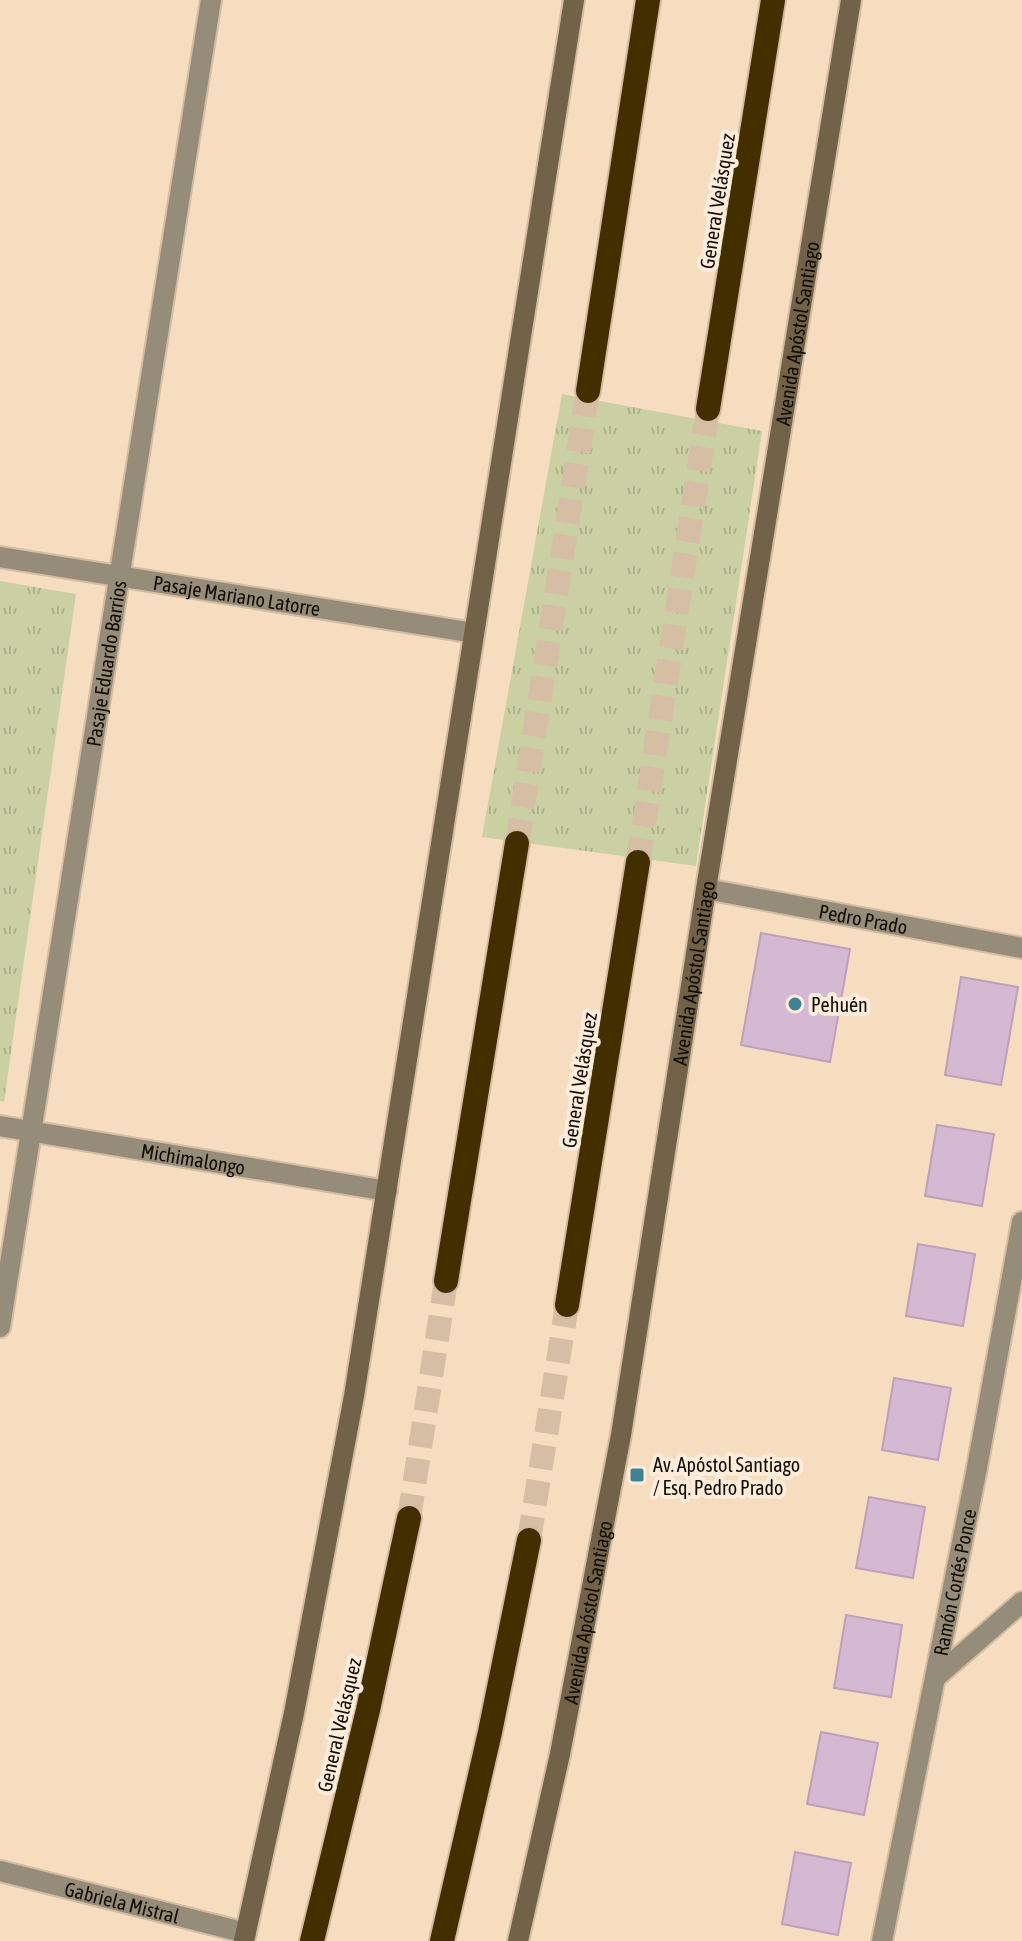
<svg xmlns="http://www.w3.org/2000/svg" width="1022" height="1941" font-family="'Asap Condensed',sans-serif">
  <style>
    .grass { fill: url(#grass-tufts) }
    .building { fill: #d5b8d1; stroke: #bda0b9; stroke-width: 2 }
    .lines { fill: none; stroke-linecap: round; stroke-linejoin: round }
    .motorway-tunnel { stroke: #d5bea4; stroke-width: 24; stroke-dasharray: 24 12; stroke-linecap: butt }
    .minor-casing { stroke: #d3bca2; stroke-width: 24 }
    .secondary-casing { stroke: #d3bca2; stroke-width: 24 }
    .motorway-casing { stroke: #d3bca2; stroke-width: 28 }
    .minor { stroke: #968c7a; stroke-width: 20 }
    .secondary { stroke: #726348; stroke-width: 20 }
    .motorway { stroke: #432e00; stroke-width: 24 }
    .poi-dot { fill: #3f8292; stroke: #fcecdb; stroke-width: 3 }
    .labels { text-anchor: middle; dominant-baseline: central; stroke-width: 8; stroke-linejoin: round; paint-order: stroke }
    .street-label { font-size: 20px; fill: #140c03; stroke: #fcecdb }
    .poi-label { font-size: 20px; fill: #140c03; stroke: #fcecdb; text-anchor: start }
  </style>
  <defs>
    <pattern id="grass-tufts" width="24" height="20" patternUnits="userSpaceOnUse" patternTransform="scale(2)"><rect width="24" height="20" fill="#cbcfa4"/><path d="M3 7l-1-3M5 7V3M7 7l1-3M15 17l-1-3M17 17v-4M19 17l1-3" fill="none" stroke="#adb18c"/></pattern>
  </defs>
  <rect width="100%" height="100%" fill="#f7ddc0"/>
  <!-- grass -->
  <g class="grass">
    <path d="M 562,394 L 762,431 L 696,866 L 482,837 Z"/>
    <path d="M 0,581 L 76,594 L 4,1102 L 0,1101 Z"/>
  </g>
  <!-- building -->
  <g class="building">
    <path d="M 761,933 L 850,949 L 830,1062 L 741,1045 Z"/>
    <path d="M 961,977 L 1018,987 L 1001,1085 L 945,1075 Z"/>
    <path d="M 937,1125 L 994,1134 L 982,1206 L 925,1196 Z"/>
    <path d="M 918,1244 L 975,1254 L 963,1326 L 906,1316 Z"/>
    <path d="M 894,1378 L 951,1388 L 938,1460 L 882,1450 Z"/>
    <path d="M 869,1497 L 925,1507 L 913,1578 L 856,1568 Z"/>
    <path d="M 846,1615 L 902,1625 L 891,1697 L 834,1688 Z"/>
    <path d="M 821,1732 L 878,1743 L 864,1815 L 807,1804 Z"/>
    <path d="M 795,1852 L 851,1863 L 838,1935 L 782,1924 Z"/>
  </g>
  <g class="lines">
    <!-- motorway-tunnel -->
    <g class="motorway-tunnel">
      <path d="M 517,843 L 588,391"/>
      <path d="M 638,862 L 708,409"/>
      <path d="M 409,1518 L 446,1281"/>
      <path d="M 529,1540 L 567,1305"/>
    </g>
    <defs>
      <g id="minor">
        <path id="s1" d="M 0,557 L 474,633"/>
        <path id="s2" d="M 706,889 L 1022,948"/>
        <path id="s3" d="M 0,1126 L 387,1191"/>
        <path id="s4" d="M 0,1327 L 211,0"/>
        <path d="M 936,1677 L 1022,1602"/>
        <path id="s5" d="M 0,1871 L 246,1933"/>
        <path id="s6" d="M 882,1941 L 976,1473 L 1022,1222"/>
      </g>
      <g id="secondary">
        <path d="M 244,1941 L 294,1713 L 354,1396 L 574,0"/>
        <path id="s7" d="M 518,1941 L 560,1754 L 621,1435 L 706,889 L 851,0"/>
      </g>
      <g id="motorway">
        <path d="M 588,391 L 648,0"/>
        <path d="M 708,409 L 773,0"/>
        <path d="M 446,1281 L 517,843"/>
        <path d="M 567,1305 L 638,862"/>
        <path d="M 312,1941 L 368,1710 L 409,1518"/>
        <path d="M 442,1941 L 490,1732 L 529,1540"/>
      </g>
    </defs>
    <!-- minor casing -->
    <use href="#minor" class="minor-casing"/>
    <!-- secondary casing -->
    <use href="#secondary" class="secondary-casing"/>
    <!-- motorway casing -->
    <use href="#motorway" class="motorway-casing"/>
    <!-- minor -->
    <use href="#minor" class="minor"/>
    <!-- secondary -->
    <use href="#secondary" class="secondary"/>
    <!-- motorway -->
    <use href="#motorway" class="motorway"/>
  </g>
  <!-- markers -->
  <g class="poi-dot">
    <circle cx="795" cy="1004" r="8"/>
    <rect x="629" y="1467" width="16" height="16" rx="4"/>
  </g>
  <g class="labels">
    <!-- street labels -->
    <g class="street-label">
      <text transform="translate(717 201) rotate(-81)">General Velásquez</text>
      <text stroke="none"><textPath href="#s7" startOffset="1632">Avenida Apóstol Santiago</textPath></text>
      <text stroke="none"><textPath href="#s1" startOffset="240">Pasaje Mariano Latorre</textPath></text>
      <text stroke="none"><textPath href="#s4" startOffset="672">Pasaje Eduardo Barrios</textPath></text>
      <text stroke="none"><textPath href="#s2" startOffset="160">Pedro Prado</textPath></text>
      <text stroke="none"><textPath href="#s7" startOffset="984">Avenida Apóstol Santiago</textPath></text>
      <text transform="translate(579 1080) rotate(-81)">General Velásquez</text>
      <text stroke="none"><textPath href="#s3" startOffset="196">Michimalongo</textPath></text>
      <text stroke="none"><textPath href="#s6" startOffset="366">Ramón Cortés Ponce</textPath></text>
      <text stroke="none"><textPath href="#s7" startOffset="336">Avenida Apóstol Santiago</textPath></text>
      <text transform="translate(339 1725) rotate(-77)">General Velásquez</text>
      <text stroke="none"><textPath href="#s5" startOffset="126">Gabriela Mistral</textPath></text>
    </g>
    <!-- poi labels -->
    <g class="poi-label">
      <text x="811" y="1004">Pehuén</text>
      <text x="653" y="1464">Av. Apóstol Santiago<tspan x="653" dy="23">/ Esq. Pedro Prado</tspan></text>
    </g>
  </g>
</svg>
